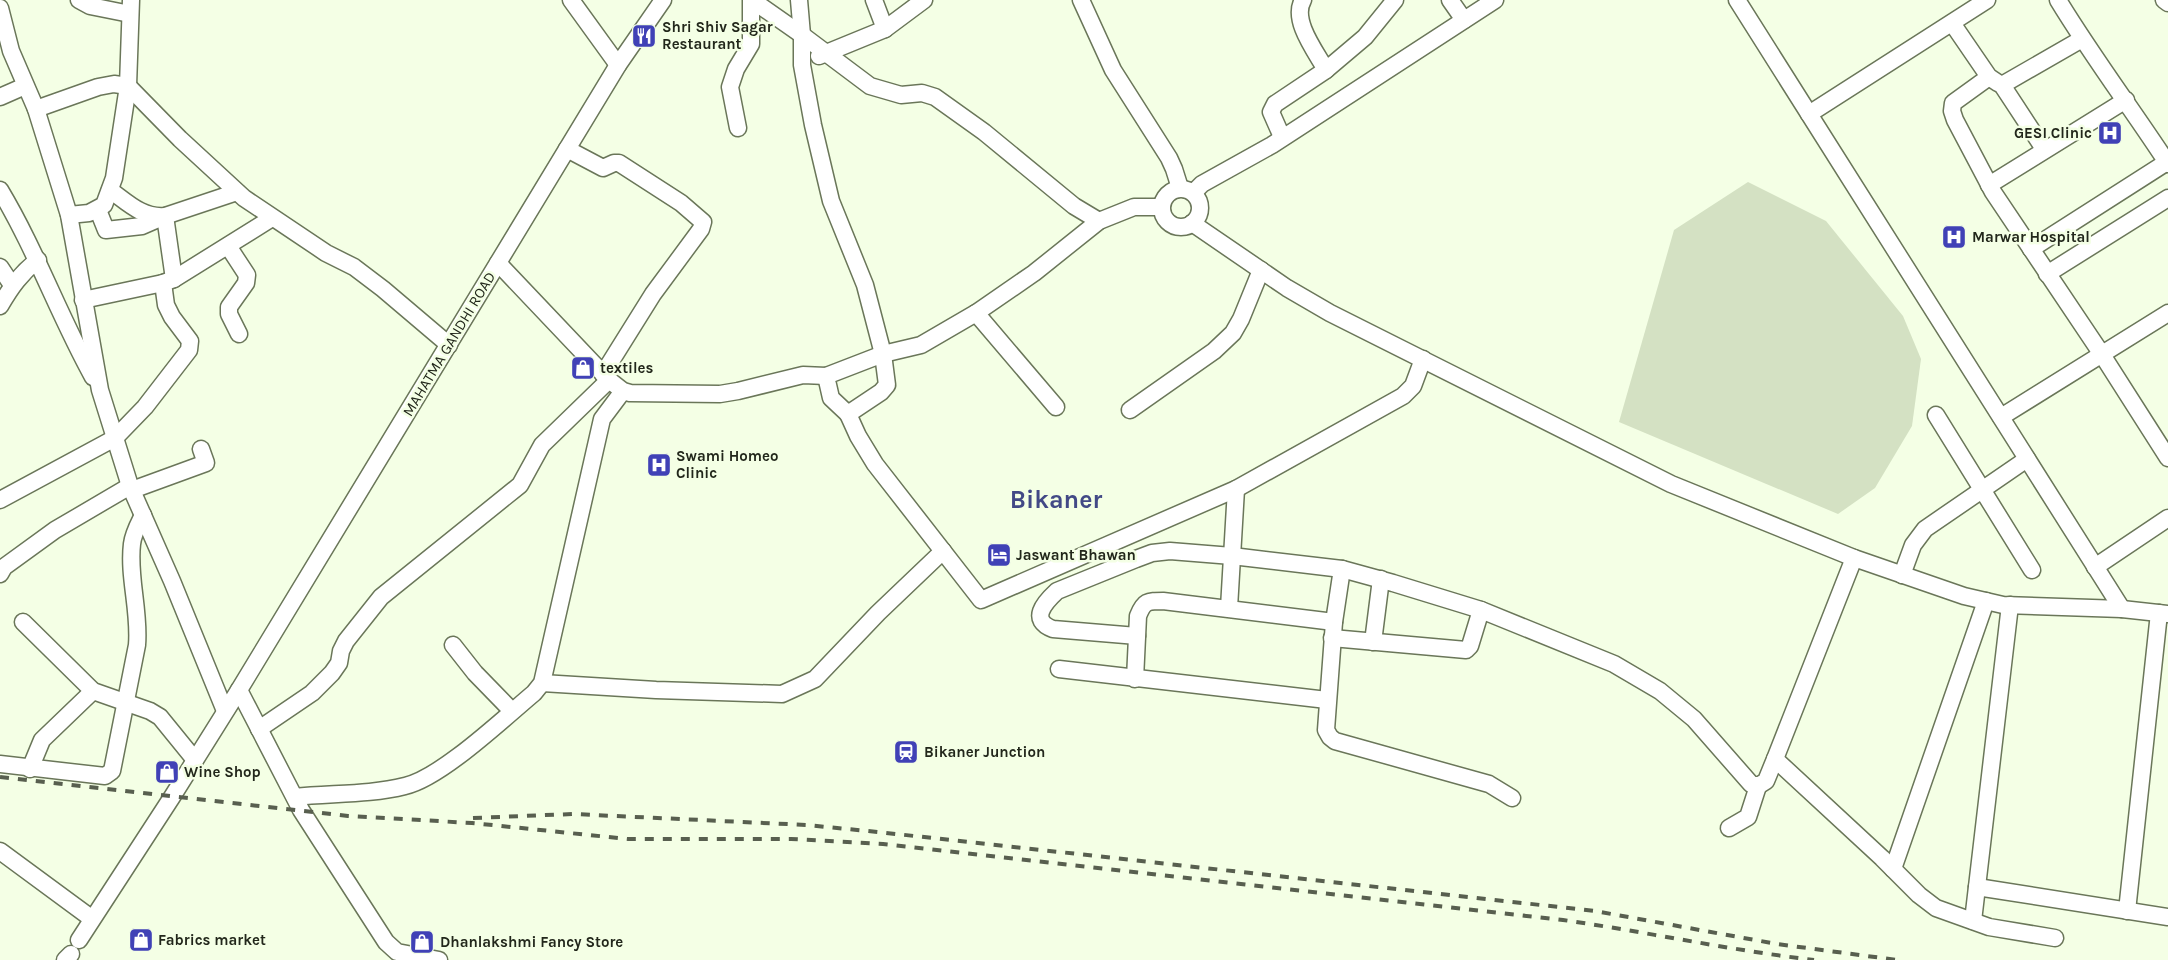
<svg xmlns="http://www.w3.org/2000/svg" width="2168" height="960" font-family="Karla,sans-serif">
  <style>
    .green { fill: #d4e1c3 }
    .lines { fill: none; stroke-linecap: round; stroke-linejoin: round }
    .minor-casing { stroke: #6a7659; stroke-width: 19 }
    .minor { stroke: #fff; stroke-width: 16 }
    .rail { stroke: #585f4f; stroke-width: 4; stroke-dasharray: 9 9; stroke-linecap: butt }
    .labels { text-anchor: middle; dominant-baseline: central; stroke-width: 5; stroke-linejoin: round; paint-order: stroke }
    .poi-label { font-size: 15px; font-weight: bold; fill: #22271b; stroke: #f4ffe5; text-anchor: start }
    .street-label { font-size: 15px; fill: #22271b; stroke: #f4ffe5 }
    .town-label { font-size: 25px; font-weight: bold; fill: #424986; stroke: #f4ffe5 }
  </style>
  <rect width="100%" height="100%" fill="#f4ffe5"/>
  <!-- green -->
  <path class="green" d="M 1748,182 L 1826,221 L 1903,316 L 1921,359 L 1912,426 L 1875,488 L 1838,514 L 1619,422 L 1674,230 Z"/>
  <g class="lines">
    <defs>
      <g id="minor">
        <path d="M 79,0 L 90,6 L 130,14"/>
        <path d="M 571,0 L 618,65"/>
        <path d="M 752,0 L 802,35 L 870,86 L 901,95 L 922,93 L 935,97 L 984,132 L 1074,206 L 1099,221"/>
        <path d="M 799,0 L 802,35 L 802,65 L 813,125 L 831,201 L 865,285 L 883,354 L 921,345 L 976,313 L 1034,273 L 1099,221 L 1134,207 L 1161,207"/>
        <path d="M 874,0 L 885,29"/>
        <path d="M 1081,0 L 1113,70 L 1169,158 L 1174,169 L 1180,188"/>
        <path d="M 1303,0 C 1291,20 1316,52 1326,70"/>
        <path d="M 1450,0 L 1464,20"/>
        <path d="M 1737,0 L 2122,609"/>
        <path d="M 2058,0 C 2092,56 2132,109 2168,164"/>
        <path d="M 2164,0 L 2168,3"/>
        <path d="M 0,8 L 11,51 L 36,109 L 69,215 L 100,390 L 130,486 L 172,581 L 225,711"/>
        <path d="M 1952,23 L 1989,77 L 1998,83"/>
        <path d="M 819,56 L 885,29 L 924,0"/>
        <path d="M 1989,77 L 1953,103 L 1952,111 L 1955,120 L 1993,192 L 2101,353 L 2168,458"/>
        <path d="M 0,97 L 25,86"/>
        <path d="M 36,109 L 98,87 L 114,84 L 128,86 L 180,139 L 244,198 L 326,253 L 354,267 L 383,289 L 449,345"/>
        <path d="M 1809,114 L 1987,0"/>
        <path d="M 738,128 L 730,87 L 736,69 L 751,44 L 751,0"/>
        <path d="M 1282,137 L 1271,112 L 1275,104 L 1326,70 L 1365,37 L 1395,0"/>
        <path d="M 567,149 L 603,168 L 614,163 L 619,163 L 681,203 L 703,222 L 701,229 L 653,294 L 603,374"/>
        <path d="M 2044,149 L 2002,85 L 2082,39"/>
        <path d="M 1989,185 L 2126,100"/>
        <circle cx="1181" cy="208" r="19"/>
        <path d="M 0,190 C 36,250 59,316 93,377"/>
        <path d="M 110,190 C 127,202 142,218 165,216 L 237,192"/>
        <path d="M 1194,192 L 1202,184 L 1272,145 L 1495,0"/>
        <path d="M 98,210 L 106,230 L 142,226 L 165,216 L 174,279"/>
        <path d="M 69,215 L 89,213 L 104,205 L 114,178 L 128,86 L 131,0"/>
        <path d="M 1192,223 L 1287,288 L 1330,313 L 1671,484 L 1854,558 L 1964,596 L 2003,605 L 2122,609 L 2168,614"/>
        <path d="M 228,246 L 247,275 L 246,283 L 229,307 L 229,314 L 239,334"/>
        <path d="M 2031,249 L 2167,162"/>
        <path d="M 498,263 L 609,380 L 623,391 L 630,393 L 720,394 L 738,391 L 803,375 L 826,376"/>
        <path d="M 0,267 L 12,285"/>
        <path d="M 2047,274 L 2168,198"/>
        <path d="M 83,300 L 163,283 L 174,279 L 272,218"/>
        <path d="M 0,306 C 11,287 21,273 38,260"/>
        <path d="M 976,313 L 1056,407"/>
        <path d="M 883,354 L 887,385 L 881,392 L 848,414 L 831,398 L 826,376 Z"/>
        <path d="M 1130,410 L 1214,351 L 1233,333 L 1241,319 L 1261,270"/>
        <path d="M 848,414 L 858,436 L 875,464 L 981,600 L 1236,489 L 1403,396 L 1413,386 L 1423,359"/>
        <path d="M 1936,415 L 2032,570"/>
        <path d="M 2001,417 L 2168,313"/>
        <path d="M 132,490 L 206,463 L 201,449"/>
        <path d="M 0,500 L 115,438 L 145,407 L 189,350 L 190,341 L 172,317 L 166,305 L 163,283"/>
        <path d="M 2095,567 L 2168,518"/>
        <path d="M 1342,569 L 1334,622 L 1326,730 L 1330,737 L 1335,741 L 1489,784 L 1512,798"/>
        <path d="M 0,574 L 4,567 L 55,530 L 130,486"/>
        <path d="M 1902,575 L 1913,545 L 1925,529 L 2027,459"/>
        <path d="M 1229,608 L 1236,489"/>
        <path d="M 23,622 L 93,691 L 150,711 L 160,717 L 195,760"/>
        <path d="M 1137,636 L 1053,629 C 1029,620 1044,603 1057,591 L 1136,559 L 1152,553 L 1170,551 L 1232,556 L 1342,569 L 1393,583 L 1481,610 L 1614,664 L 1660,691 L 1694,719 L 1751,784 L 1758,786 L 1766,781 L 1775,759 L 1854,558"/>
        <path d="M 1332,638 L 1466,650 L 1470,646 L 1481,610"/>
        <path d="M 1373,642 L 1381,579"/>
        <path d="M 453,645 L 475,673 L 512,711"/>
        <path d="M 1059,669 L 1327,700"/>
        <path d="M 1135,679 L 1138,616 C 1144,601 1147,601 1163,601 L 1334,622"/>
        <path d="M 542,683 L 656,690 L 782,694 L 815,679 L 878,613 L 943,551"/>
        <path d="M 239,690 L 301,810 L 386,942 L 397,952 L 439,960"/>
        <path d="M 259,729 L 312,693 L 332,673 L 339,663 L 341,651 L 346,641 L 381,597 L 520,485 L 542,445 L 609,380"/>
        <path d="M 1775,759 L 1882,858 L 1919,895 L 1936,908 L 1989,927 L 2055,938"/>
        <path d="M 0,764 L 105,776 L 112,771 L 137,645 C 140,611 128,577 132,544 C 133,534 138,525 143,515"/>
        <path d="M 30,769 L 42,740 L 93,691"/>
        <path d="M 295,797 C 331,793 369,795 405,786 C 441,778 504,718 534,693 L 542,683 L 602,419 L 623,391"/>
        <path d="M 1729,828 L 1748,817 L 1758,786"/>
        <path d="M 0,851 L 91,918"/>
        <path d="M 1893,869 L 1986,601"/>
        <path d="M 1977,887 L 2168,917"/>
        <path d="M 2127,911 L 2159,613"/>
        <path d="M 1973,921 L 2010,605"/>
        <path d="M 79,940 L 172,797 L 239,690 L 618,65 L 663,0"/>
        <path d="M 65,960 L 71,954"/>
      </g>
    </defs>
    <!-- minor casing -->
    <use href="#minor" class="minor-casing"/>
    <!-- minor -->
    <use href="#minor" class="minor"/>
    <!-- rail -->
    <g class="rail">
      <path d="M 0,777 L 348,816 L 472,823 L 628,839 L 791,839 L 883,844 L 1563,920 C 1647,932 1729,950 1814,960"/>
      <path d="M 473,818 L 573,814 L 807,825 L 878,832 L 1595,911 L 1777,944 L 1897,960"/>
    </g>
  </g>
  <!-- icons -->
  <defs>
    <symbol id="restaurant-square" viewBox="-11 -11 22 22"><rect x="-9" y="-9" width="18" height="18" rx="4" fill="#4041b6" stroke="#f4ffe5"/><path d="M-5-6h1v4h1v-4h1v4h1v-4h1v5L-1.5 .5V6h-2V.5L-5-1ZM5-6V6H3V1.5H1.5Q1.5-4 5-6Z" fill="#fff"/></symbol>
    <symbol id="hospital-square" viewBox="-11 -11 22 22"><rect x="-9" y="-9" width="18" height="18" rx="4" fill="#4041b6" stroke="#f4ffe5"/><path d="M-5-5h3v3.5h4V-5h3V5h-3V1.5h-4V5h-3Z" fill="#fff"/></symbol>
    <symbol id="shop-square" viewBox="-11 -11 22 22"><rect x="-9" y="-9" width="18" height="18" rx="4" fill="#4041b6" stroke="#f4ffe5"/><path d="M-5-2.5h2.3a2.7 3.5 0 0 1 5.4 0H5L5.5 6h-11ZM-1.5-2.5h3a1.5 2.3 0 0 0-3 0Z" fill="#fff"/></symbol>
    <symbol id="hotel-square" viewBox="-11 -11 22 22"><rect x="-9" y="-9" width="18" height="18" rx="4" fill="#4041b6" stroke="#f4ffe5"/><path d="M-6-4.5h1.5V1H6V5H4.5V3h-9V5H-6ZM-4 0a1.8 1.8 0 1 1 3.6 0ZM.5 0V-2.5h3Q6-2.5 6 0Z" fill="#fff"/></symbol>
    <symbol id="station-square" viewBox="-11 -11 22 22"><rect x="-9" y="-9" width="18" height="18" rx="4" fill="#4041b6" stroke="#f4ffe5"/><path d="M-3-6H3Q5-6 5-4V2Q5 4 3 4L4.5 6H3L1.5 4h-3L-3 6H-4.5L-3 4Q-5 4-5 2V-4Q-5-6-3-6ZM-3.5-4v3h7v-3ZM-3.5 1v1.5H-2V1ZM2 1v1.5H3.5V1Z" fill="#fff"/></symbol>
  </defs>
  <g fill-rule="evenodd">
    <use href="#restaurant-square" x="630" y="22" width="28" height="28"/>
    <use href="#hospital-square" x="2096" y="119" width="28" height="28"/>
    <use href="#hospital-square" x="1940" y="223" width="28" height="28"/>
    <use href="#shop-square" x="569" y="354" width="28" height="28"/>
    <use href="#hospital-square" x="645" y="451" width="28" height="28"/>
    <use href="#hotel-square" x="985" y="541" width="28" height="28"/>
    <use href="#station-square" x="892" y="738" width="28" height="28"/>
    <use href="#shop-square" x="153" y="758" width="28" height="28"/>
    <use href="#shop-square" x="127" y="926" width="28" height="28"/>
    <use href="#shop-square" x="408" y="928" width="28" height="28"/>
  </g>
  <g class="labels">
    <!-- poi labels -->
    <g class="poi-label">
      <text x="662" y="27">Shri Shiv Sagar<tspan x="662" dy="17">Restaurant</tspan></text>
      <text x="2092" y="133" text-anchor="end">GESI Clinic</text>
      <text x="1972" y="237">Marwar Hospital</text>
      <text x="600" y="368">textiles</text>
      <text x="676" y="456">Swami Homeo<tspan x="676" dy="17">Clinic</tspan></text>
      <text x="1016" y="555">Jaswant Bhawan</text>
      <text x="924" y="752">Bikaner Junction</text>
      <text x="184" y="772">Wine Shop</text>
      <text x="158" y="940">Fabrics market</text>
      <text x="440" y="942">Dhanlakshmi Fancy Store</text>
    </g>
    <!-- street labels -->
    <g class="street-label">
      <text transform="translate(449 344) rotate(-59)">MAHATMA GANDHI ROAD</text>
    </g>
    <!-- town labels -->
    <g class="town-label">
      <text x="1056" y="499">Bikaner</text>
    </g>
  </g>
</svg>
